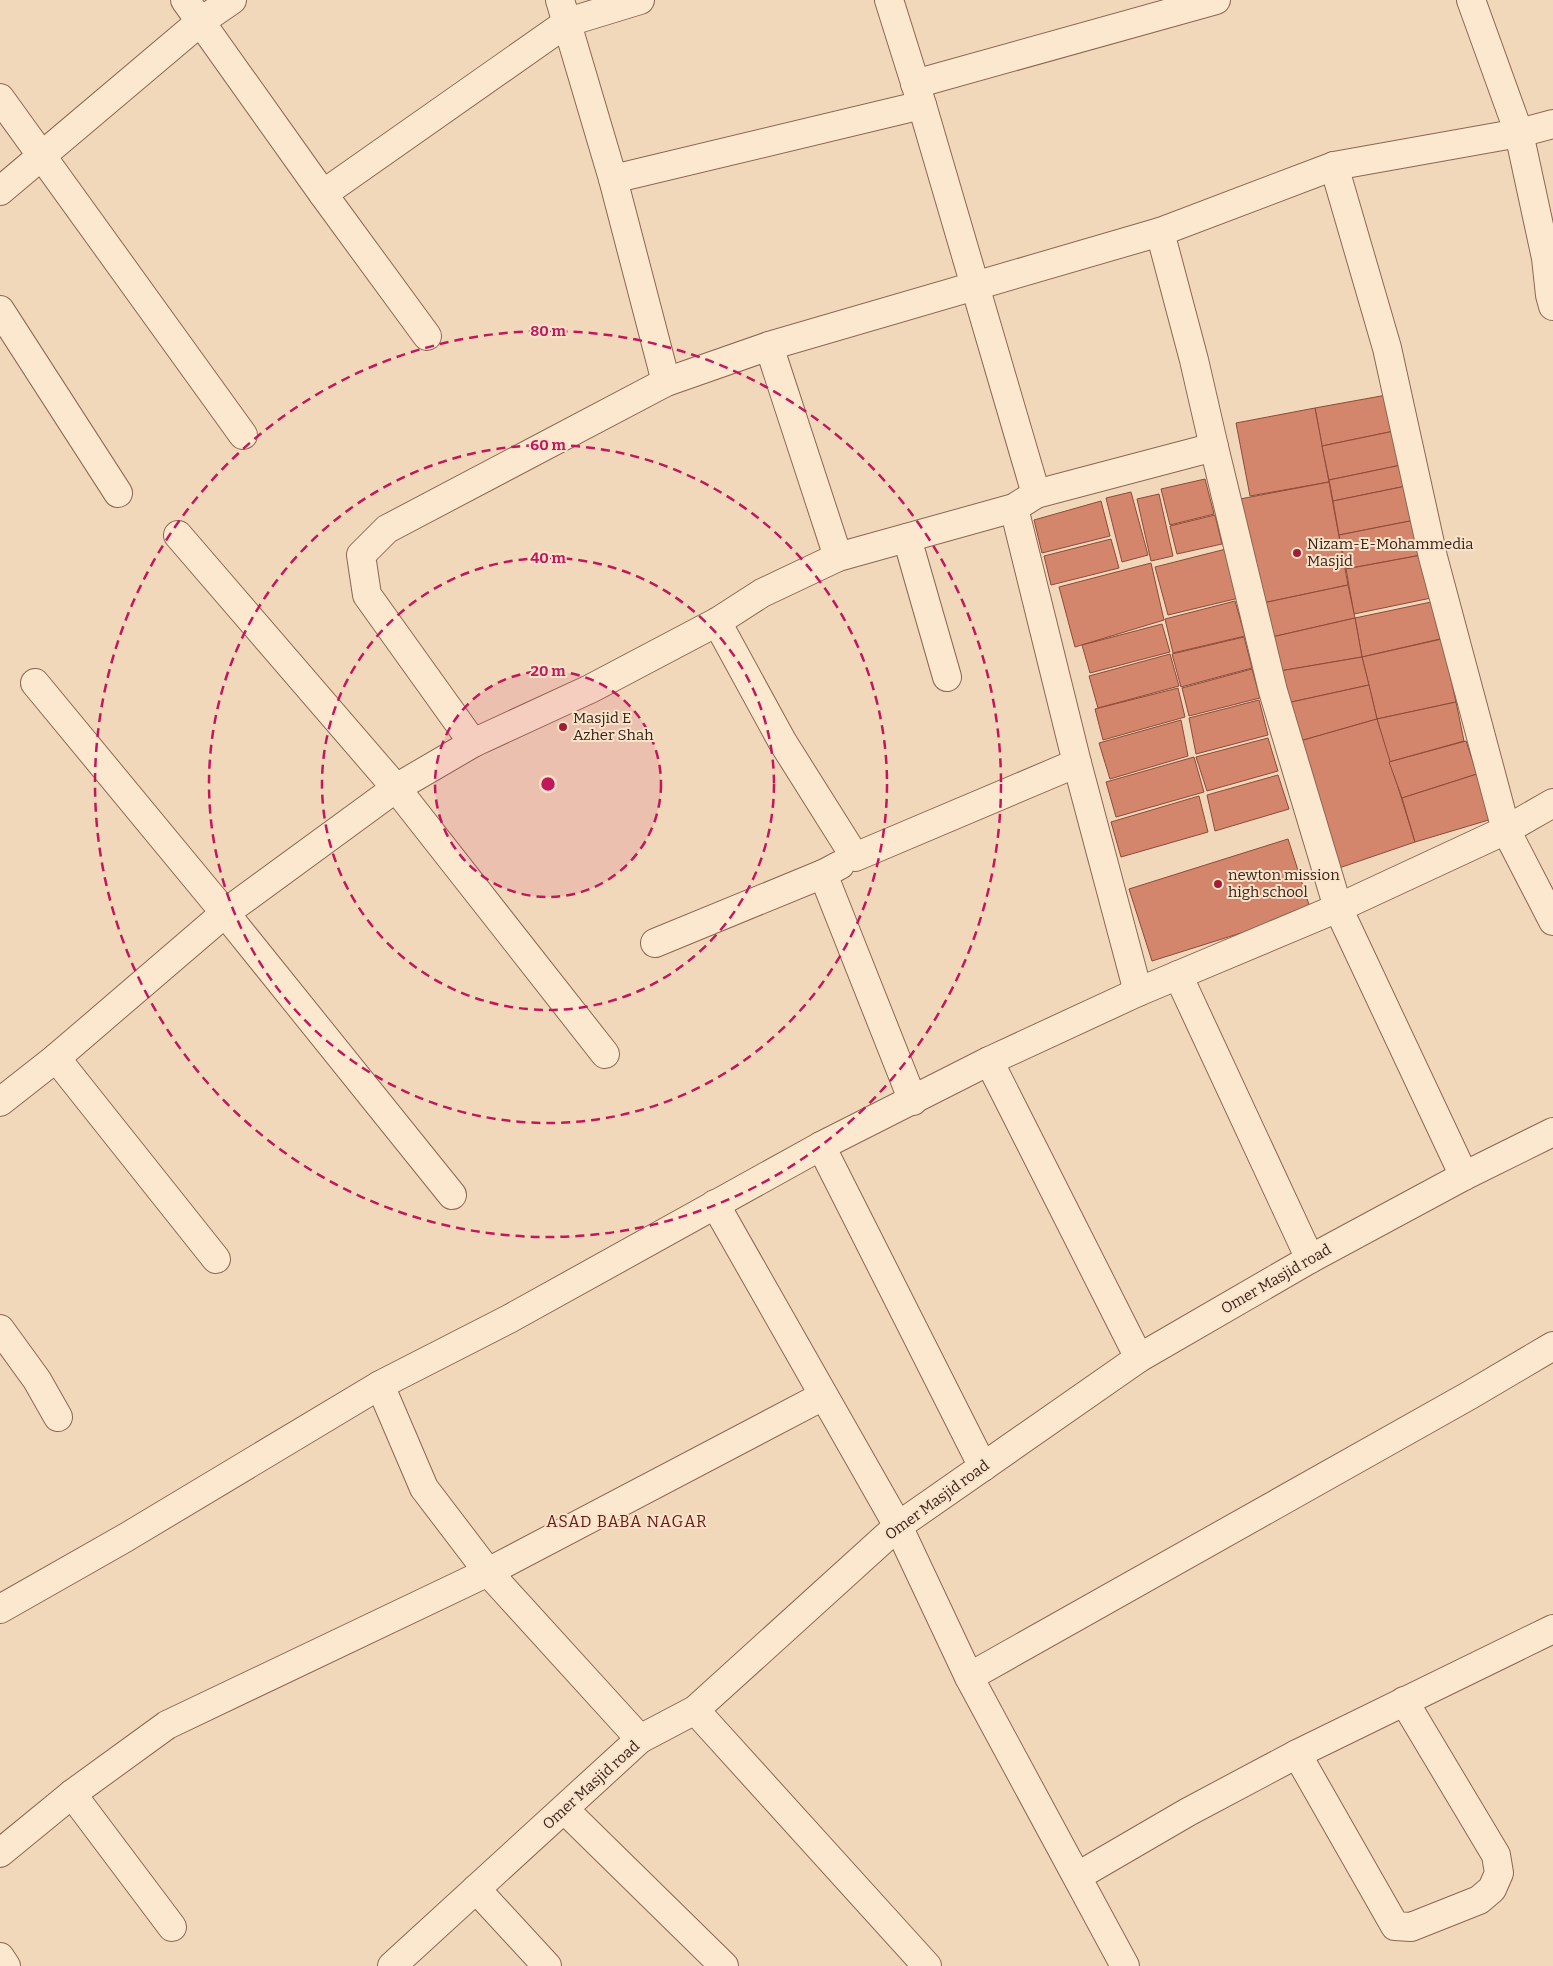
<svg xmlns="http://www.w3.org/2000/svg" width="1553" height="1966" font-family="Bitter,serif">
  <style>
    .building { fill: #d4866d; stroke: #8c4a37 }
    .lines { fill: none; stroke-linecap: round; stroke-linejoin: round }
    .street-casing { stroke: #8b6753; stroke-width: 30 }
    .street { stroke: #fce7cf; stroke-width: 28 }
    .ring { fill: none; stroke: #c2185b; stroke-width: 2.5; stroke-dasharray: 9 6 }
    .poi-dot { fill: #9f1e35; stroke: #f9e4cb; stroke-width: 2 }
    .labels { text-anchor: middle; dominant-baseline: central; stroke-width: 4; stroke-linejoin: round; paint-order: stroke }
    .poi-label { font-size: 15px; fill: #38231a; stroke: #f9e4cb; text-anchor: start }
    .street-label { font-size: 15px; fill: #38231a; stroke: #f9e4cb }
    .neighbourhood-label { font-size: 16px; letter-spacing: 1px; fill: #691815; stroke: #f9e4cb }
    .centre { fill: #c2185b; stroke: #f9e4cb; stroke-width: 2.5 }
    .ring-label { font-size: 15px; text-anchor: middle; font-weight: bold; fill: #c2185b; stroke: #f9e4cb; stroke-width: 4; stroke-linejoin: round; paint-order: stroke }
  </style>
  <rect width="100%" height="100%" fill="#f2d8bb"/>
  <!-- building -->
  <g class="building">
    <path d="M 1392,394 L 1399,430 L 1322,446 L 1315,408 Z"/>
    <path d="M 1315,408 L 1329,482 L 1250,496 L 1236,423 Z"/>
    <path d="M 1399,430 L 1406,464 L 1329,480 L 1322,446 Z"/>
    <path d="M 1406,464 L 1411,485 L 1333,501 L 1329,480 Z"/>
    <path d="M 1205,479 L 1214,514 L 1170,525 L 1161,489 Z"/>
    <path d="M 1329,482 L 1348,585 L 1263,603 L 1240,499 Z"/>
    <path d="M 1411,485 L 1420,519 L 1339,535 L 1333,501 Z"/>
    <path d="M 1131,492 L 1148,555 L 1122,562 L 1106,498 Z"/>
    <path d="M 1159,494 L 1173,556 L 1151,561 L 1137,499 Z"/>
    <path d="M 1101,501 L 1110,536 L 1042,553 L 1034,520 Z"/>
    <path d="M 1215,515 L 1222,544 L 1177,554 L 1170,526 Z"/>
    <path d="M 1420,519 L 1427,554 L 1346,569 L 1339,535 Z"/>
    <path d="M 1111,539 L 1119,568 L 1051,585 L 1044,556 Z"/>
    <path d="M 1226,549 L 1239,598 L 1168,615 L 1155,567 Z"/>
    <path d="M 1427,554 L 1436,597 L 1354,614 L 1346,569 Z"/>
    <path d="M 1151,563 L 1164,620 L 1075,647 L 1059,587 Z"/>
    <path d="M 1348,585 L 1355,618 L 1272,637 L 1263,603 Z"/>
    <path d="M 1235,601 L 1245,636 L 1173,653 L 1165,619 Z"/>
    <path d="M 1431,602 L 1440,639 L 1362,657 L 1355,618 Z"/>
    <path d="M 1355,618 L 1362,657 L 1280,671 L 1272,637 Z"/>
    <path d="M 1162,624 L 1170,652 L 1090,673 L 1082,645 Z"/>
    <path d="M 1244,637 L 1252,668 L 1181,687 L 1172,654 Z"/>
    <path d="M 1442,639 L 1456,702 L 1377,719 L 1362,657 Z"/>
    <path d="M 1170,654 L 1179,686 L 1098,708 L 1089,676 Z"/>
    <path d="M 1362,657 L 1369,685 L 1287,703 L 1280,671 Z"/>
    <path d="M 1252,669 L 1260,698 L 1189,716 L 1182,688 Z"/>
    <path d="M 1369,685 L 1377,719 L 1300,741 L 1287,703 Z"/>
    <path d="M 1178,688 L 1185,717 L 1103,740 L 1095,709 Z"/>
    <path d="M 1259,700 L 1268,735 L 1196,754 L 1189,718 Z"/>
    <path d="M 1456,702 L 1464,741 L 1389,762 L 1377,719 Z"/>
    <path d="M 1377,719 L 1415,842 L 1339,868 L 1300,741 Z"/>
    <path d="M 1181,720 L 1188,756 L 1110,779 L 1099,743 Z"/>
    <path d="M 1268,738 L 1278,771 L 1207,791 L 1196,757 Z"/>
    <path d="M 1466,741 L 1477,774 L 1402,798 L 1389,762 Z"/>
    <path d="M 1194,757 L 1204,792 L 1116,817 L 1106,782 Z"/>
    <path d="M 1477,774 L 1492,819 L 1415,842 L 1402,798 Z"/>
    <path d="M 1278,775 L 1289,809 L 1215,831 L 1207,795 Z"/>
    <path d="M 1199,796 L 1208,832 L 1121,857 L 1111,822 Z"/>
    <path d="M 1288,839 L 1311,911 L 1152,961 L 1129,889 Z"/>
  </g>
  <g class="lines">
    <defs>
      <g id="street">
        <path d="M 185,0 L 323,194 L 427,336"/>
        <path d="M 560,0 L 613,179 L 666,382"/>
        <path d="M 889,0 L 922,105 L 1036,494 L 1214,447 L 1194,360 L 1160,232"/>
        <path d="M 1471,0 L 1519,133 L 1546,258 L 1550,295 L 1553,306"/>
        <path d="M 915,84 L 1216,0"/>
        <path d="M 0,98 L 243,435"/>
        <path d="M 1334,166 L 1387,348 L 1433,557 L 1506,830 L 1553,921"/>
        <path d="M 613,179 L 922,105"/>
        <path d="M 0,191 L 200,22 L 232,0"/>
        <path d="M 323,194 L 568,22 L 640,0"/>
        <path d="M 0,310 L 118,493"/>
        <path d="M 769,346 L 838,557"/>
        <path d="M 1214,447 L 1273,691 L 1338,908 L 1464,1176"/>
        <path d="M 178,535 L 396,788 L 605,1054"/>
        <path d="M 907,538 L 947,677"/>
        <path d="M 717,622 L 782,741 L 855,857 L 1077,763 L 1014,508"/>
        <path d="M 35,683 L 225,913 L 452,1195"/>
        <path d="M 473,743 L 367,595 L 361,555 L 387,529 L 666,382 L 769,346 L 1160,232 L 1334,166 L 1519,133 L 1553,124"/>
        <path d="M 1077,763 L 1138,992"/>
        <path d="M 823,874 L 913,1101"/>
        <path d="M 655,943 L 823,874 L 840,865"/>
        <path d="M 1178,975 L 1310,1259"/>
        <path d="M 56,1058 L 216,1259"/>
        <path d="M 989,1061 L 1139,1358"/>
        <path d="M 0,1102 L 56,1058 L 225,913 L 396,788 L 473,743 L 590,689 L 717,622 L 762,593 L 838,557 L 1014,508 L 1036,494"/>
        <path d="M 821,1146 L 983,1467"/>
        <path d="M 715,1204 L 898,1526 L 969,1677 L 1125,1966"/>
        <path d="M 0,1329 L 37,1380 L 58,1417"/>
        <path d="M 380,1385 L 424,1488 L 488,1572 L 640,1739"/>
        <path d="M 0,1609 L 125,1538 L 380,1385 L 509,1319 L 821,1146 L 989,1061 L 1138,992 L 1338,908 L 1506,830 L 1553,803"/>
        <path d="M 969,1677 L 1470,1395 L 1553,1346"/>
        <path d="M 695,1710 L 927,1966"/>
        <path d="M 1297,1754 L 1395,1926 L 1411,1927 L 1479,1900 L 1492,1889 L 1499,1873 L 1496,1855 L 1404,1701"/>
        <path d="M 72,1794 L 172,1927"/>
        <path d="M 564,1809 L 724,1966"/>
        <path d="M 0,1853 L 72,1794 L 167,1725 L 488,1572 L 823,1396"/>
        <path d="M 1078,1876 L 1188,1812 L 1297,1754 L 1553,1629"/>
        <path d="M 476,1889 L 547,1966"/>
        <path d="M 0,1957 L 6,1966"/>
        <path d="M 392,1966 L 640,1739 L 695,1710 L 898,1526 L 1139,1358 L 1310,1259 L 1464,1176 L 1553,1132"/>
      </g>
    </defs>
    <!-- street casing -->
    <use href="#street" class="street-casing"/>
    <!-- street -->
    <use href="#street" class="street"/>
  </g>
  <!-- distance rings -->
  <circle cx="548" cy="784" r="113" fill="#c2185b" fill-opacity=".12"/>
  <g class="ring">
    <circle cx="548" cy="784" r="113"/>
    <circle cx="548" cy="784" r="226"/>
    <circle cx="548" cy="784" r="339"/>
    <circle cx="548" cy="784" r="453"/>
  </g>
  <!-- markers -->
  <g class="poi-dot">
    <circle cx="1297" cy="553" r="5"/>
    <circle cx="563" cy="727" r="5"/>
    <circle cx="1218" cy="884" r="5"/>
  </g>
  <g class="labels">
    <!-- poi labels -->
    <g class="poi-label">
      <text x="1307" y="544">Nizam-E-Mohammedia<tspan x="1307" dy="17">Masjid</tspan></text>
      <text x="573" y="718">Masjid E<tspan x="573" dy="17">Azher Shah</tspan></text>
      <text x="1228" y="875">newton mission<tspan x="1228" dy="17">high school</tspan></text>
    </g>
    <!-- street labels -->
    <g class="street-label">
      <text transform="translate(1276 1279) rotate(-30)">Omer Masjid road</text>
      <text transform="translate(937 1500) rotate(-36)">Omer Masjid road</text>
      <text transform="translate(591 1785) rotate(-42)">Omer Masjid road</text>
    </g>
    <!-- neighbourhood labels -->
    <g class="neighbourhood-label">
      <text x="627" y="1521">ASAD BABA NAGAR</text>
    </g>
  </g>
  <circle cx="548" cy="784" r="8" class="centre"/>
  <g class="ring-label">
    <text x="548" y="336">80 m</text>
    <text x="548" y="450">60 m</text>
    <text x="548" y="563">40 m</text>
    <text x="548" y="676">20 m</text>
  </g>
</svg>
